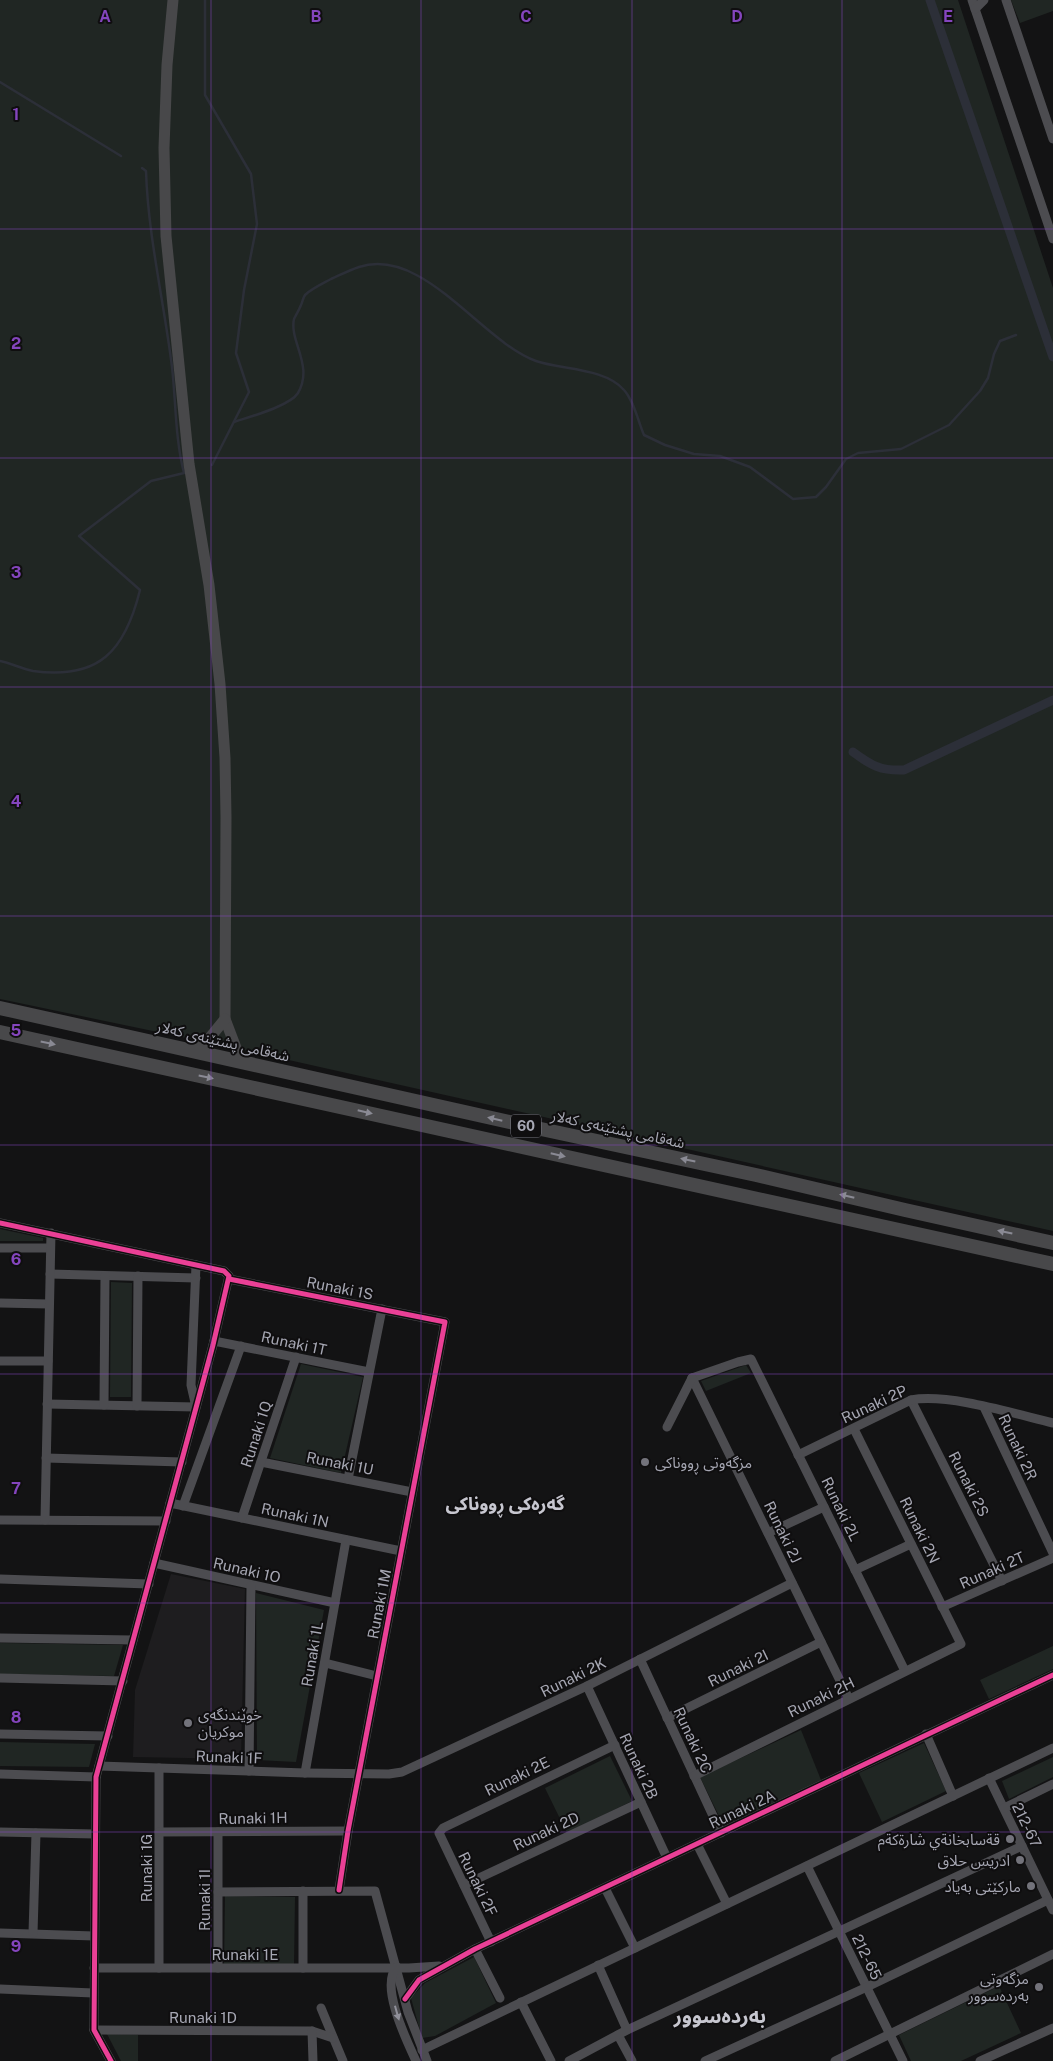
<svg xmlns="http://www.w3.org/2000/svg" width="1053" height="2061" font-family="'Public Sans','Noto Sans Arabic',sans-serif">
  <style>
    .built { fill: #1e1d1f }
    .green { fill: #202623 }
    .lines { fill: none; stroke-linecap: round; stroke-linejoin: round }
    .stream { stroke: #2c2f38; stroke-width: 2.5 }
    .canal { stroke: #2c2f38; stroke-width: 9 }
    .minor { stroke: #4c4c50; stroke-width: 9 }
    .major { stroke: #48484a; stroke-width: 11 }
    .highway { stroke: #48484a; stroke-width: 14 }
    .cycleway-casing { stroke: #0f0e0f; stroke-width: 8 }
    .cycleway { stroke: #ea4096; stroke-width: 5 }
    .oneway { fill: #8a8a94 }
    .oneway2 { fill: #90909a }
    .grid { fill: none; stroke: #8445bd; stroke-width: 1; stroke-opacity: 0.55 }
    .poi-dot { fill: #73737b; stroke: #0f0e0f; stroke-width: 2 }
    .labels { text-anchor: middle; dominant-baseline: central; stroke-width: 4; stroke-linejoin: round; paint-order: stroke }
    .shield { fill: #0f0e0f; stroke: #797982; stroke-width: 1 }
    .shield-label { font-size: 14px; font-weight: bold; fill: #a6a7b3 }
    .street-label { font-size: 15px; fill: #a6a7b3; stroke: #0f0e0f }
    .poi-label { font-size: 15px; fill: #a6a7b3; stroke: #0f0e0f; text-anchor: end }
    .quarter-label { font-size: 18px; font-weight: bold; fill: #c7c7d0; stroke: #0f0e0f }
    .district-label { font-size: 20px; font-weight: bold; fill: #c7c7d0; stroke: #0f0e0f }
    .grid-label { font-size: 16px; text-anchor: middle; font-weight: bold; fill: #8445bd; stroke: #0f0e0f; stroke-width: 4; stroke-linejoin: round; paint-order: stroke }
  </style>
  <rect width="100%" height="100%" fill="#131314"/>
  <!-- built -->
  <path class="built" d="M 171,1574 L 245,1589 L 241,1759 L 133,1757 L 135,1690 Z"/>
  <!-- green -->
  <g class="green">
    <path d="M 0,0 L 958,0 L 1053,288 L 1053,1231 L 253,1052 L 0,999 Z"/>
    <path d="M 1011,0 L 1053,0 L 1053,11 L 1020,23 Z"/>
    <path d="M 0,1229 L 43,1238 L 43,1241 L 0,1241 Z"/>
    <path d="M 111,1282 L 132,1283 L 131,1397 L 110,1397 Z"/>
    <path d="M 301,1364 L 363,1377 L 341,1473 L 270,1458 Z"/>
    <path d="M 746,1365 L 751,1373 L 706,1391 L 701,1381 Z"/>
    <path d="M 256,1593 L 324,1610 L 296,1762 L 257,1760 Z"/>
    <path d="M 0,1643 L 123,1645 L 114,1676 L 0,1674 Z"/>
    <path d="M 1053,1646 L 1053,1669 L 989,1699 L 980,1680 Z"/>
    <path d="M 801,1730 L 821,1780 L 724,1826 L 700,1777 Z"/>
    <path d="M 0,1742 L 95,1744 L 89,1767 L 0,1766 Z"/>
    <path d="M 924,1743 L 946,1791 L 882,1822 L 859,1773 Z"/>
    <path d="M 610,1756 L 632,1801 L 567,1833 L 545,1788 Z"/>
    <path d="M 1053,1757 L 1053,1777 L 1009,1799 L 1002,1781 Z"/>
    <path d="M 225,1896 L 295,1897 L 294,1965 L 224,1967 Z"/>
    <path d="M 474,1957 L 496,2003 L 435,2036 L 422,2038 L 411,1998 L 425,1983 Z"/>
    <path d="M 999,1986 L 1021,2033 L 961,2061 L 911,2061 L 899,2035 Z"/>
    <path d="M 107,2034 L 138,2035 L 138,2061 L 121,2061 Z"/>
  </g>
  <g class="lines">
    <!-- stream -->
    <g class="stream">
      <path d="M 205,0 L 205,95 L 251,174 L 257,224 L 244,290 L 236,353 L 249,392 L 212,465"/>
      <path d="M 0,82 L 121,156"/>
      <path d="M 234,422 C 249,417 290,406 298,393 C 314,366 289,341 294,319 C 296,315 299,310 301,305 C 302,303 303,298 305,295 C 311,289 324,283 331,279 C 340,275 350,270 359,267 C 423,246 481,341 536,361 C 562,370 605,368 624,390 C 634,401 638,421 644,435 L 665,445 L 694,454 L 720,456 L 750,467 L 793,499 L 816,497 L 826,487 L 846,459 L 858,453 L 901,449 L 949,425 L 980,391 L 988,378 L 994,354 L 1000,341 L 1016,335"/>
      <path d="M 0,661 C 11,663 22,669 33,671 C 99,680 125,651 140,590 L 79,536 L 151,481 L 184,473 C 175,438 176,402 172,367 C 164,302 148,236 146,171 L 142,168"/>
    </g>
    <!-- canal -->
    <g class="canal">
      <path d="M 930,0 L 1053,357"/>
      <path d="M 853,752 C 872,766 881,771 904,770 L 1053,700"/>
    </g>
    <!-- minor -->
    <g class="minor">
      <path d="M 972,0 L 1053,239"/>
      <path d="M 1006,0 L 1053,139"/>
      <path d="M 975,9 L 984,0"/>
      <path d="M 0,1223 L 224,1271 L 229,1276 L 213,1345 L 96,1777 L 94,2030 L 111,2061"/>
      <path d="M 0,1248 L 50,1248"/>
      <path d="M 50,1274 L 196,1278"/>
      <path d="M 229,1279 L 445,1322 L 348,1831 L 339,1890"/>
      <path d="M 0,1303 L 49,1304"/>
      <path d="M 214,1341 L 369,1372"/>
      <path d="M 0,1361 L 48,1361"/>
      <path d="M 692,1378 L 738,1362 L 751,1359 L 905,1671"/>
      <path d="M 692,1378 L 849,1699"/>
      <path d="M 911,1400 L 1002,1581"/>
      <path d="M 47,1404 L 196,1407 L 191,1385 L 196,1265"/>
      <path d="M 104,1405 L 105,1276"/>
      <path d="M 137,1406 L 138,1276"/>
      <path d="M 984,1407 L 1053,1553"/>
      <path d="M 667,1427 L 692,1378"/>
      <path d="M 798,1455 L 911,1400 C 948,1393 1015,1414 1053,1423"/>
      <path d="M 46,1458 L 182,1462"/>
      <path d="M 261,1462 L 412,1492"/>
      <path d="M 348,1479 L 382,1309"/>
      <path d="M 170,1503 L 401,1551"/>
      <path d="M 183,1506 L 241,1346"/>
      <path d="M 242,1518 L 296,1357"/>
      <path d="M 0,1520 L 166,1521"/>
      <path d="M 45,1520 L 51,1233"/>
      <path d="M 768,1533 L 824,1507"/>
      <path d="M 154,1563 L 335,1603"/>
      <path d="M 855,1570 L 911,1544"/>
      <path d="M 0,1579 L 149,1584"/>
      <path d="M 942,1607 L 1053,1558"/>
      <path d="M 0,1638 L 133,1640"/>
      <path d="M 640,1659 L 721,1833"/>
      <path d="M 325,1663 L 377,1676"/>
      <path d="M 0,1678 L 123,1681"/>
      <path d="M 587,1686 L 667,1858"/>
      <path d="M 667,1718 L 821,1642"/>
      <path d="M 0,1734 L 108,1736"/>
      <path d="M 926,1734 L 953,1796"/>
      <path d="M 99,1766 L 305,1773 L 389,1774 L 402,1772 L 587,1686 L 792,1583"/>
      <path d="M 159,1768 L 159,1968"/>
      <path d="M 249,1771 L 251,1586"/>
      <path d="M 305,1773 L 346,1540"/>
      <path d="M 0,1774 L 96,1777"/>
      <path d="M 694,1776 L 961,1644 L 854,1429"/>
      <path d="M 989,1778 L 1053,1910"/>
      <path d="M 1004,1808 L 1053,1784"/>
      <path d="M 0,1832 L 95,1834"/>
      <path d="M 159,1832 L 348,1831"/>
      <path d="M 218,1832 L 218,1968"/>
      <path d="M 697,1844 L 727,1904"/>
      <path d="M 807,1866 L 903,2061"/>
      <path d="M 464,1885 L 641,1802"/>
      <path d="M 605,1888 L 635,1948"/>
      <path d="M 218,1892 L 375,1891 L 408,2012 L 427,2061"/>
      <path d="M 0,1933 L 94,1936"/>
      <path d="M 33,1933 L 36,1833"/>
      <path d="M 491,1942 L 439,1833 L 443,1828 L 615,1745"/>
      <path d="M 475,1949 L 500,1998"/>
      <path d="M 598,1965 L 627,2030"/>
      <path d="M 397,1967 C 379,1985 407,2041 416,2061"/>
      <path d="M 94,1968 L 409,1968 L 439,1966"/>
      <path d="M 303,1968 L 303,1891"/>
      <path d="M 0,1989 L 93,1993"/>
      <path d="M 405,1999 L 419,1980 L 475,1949 L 1053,1675"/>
      <path d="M 521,2002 L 551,2061"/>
      <path d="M 321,2008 L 343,2061"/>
      <path d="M 94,2030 L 312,2031 L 333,2038"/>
      <path d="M 312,2031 L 313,2061"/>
      <path d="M 618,2035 L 632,2061"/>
      <path d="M 422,2050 L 1053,1748"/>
      <path d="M 569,2061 L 627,2030 L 1022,1846"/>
      <path d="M 705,2061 L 867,1987 L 1048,1900"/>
      <path d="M 835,2061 L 1053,1954"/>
      <path d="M 980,2061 L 1053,2028"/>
    </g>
    <!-- major -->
    <g class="major">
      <path d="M 173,0 L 167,65 L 164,148 L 166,236 L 189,464 L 209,585 L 220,684 L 225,758 L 226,817 L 225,1019 L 241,1061"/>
      <path d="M 192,1051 L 208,1040 L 225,1019"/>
    </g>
    <!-- highway -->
    <g class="highway">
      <path d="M 0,1008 L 541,1129 L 756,1175 L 905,1210 L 1053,1243"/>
      <path d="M 0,1032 L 1053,1264"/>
    </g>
    <defs>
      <g id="cycleway">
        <path d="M 0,1223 L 224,1271 L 229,1276 L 213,1345 L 96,1777 L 94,2030 L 111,2061"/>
        <path d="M 229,1279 L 445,1322 L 348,1831 L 339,1890"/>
        <path d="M 405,1999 L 419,1980 L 475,1949 L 1053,1675"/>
      </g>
    </defs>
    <!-- cycleway casing -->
    <use href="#cycleway" class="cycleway-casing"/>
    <!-- cycleway -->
    <use href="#cycleway" class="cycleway"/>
  </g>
  <!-- one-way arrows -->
  <defs><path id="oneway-solid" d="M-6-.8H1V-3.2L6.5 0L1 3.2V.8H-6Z" transform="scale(1.25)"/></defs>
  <g class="oneway">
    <use href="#oneway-solid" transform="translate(48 1043) rotate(12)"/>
    <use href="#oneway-solid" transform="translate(206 1077) rotate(12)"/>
    <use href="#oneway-solid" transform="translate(365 1112) rotate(13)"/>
    <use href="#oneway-solid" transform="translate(495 1119) rotate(-167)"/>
    <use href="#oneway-solid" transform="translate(558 1155) rotate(13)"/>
    <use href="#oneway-solid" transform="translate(688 1160) rotate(-168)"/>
    <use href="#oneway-solid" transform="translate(847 1196) rotate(-167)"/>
    <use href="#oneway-solid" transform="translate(1005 1232) rotate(-168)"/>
  </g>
  <use class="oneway2" href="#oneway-solid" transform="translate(397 2013) rotate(74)"/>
  <!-- grid -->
  <path class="grid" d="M 211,0 L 211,2061M 421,0 L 421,2061M 632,0 L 632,2061M 842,0 L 842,2061M 0,229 L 1053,229M 0,458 L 1053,458M 0,687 L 1053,687M 0,916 L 1053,916M 0,1145 L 1053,1145M 0,1374 L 1053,1374M 0,1603 L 1053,1603M 0,1832 L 1053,1832"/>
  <!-- markers -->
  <g class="poi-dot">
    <circle cx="645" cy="1462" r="5"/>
    <circle cx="188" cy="1723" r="5"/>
    <circle cx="1010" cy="1839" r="5"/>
    <circle cx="1020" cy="1860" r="5"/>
    <circle cx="1031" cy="1886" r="5"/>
    <circle cx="1039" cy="1987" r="5"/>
  </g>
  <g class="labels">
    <!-- shield labels -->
    <rect class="shield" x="511" y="1114.5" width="30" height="23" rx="4"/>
    <g class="shield-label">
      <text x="526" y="1126">60</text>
    </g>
    <!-- street labels -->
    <g class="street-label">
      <text transform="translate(223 1041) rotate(13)">شەقامی پشتێنەی کەلار</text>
      <text transform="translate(618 1129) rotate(12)">شەقامی پشتێنەی کەلار</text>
      <text transform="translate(340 1288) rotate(11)">Runaki 1S</text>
      <text transform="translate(294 1343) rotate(12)">Runaki 1T</text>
      <text transform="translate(874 1404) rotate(-25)">Runaki 2P</text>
      <text transform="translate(256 1434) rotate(-72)">Runaki 1Q</text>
      <text transform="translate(1018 1447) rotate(65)">Runaki 2R</text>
      <text transform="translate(340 1463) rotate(11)">Runaki 1U</text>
      <text transform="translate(969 1484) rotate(63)">Runaki 2S</text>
      <text transform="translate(841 1509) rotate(64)">Runaki 2L</text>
      <text transform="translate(295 1515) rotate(12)">Runaki 1N</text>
      <text transform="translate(920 1530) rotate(64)">Runaki 2N</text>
      <text transform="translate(783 1532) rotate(64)">Runaki 2J</text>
      <text transform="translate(247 1570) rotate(13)">Runaki 1O</text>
      <text transform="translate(992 1570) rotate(-24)">Runaki 2T</text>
      <text transform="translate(379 1604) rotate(-79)">Runaki 1M</text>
      <text transform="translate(312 1654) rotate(-80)">Runaki 1L</text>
      <text transform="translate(738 1668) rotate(-26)">Runaki 2I</text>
      <text transform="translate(573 1677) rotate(-26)">Runaki 2K</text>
      <text transform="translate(821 1697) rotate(-26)">Runaki 2H</text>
      <text transform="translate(693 1740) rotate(65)">Runaki 2C</text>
      <text transform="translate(229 1757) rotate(2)">Runaki 1F</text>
      <text transform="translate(639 1766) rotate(65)">Runaki 2B</text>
      <text transform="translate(517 1776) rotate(-26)">Runaki 2E</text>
      <text transform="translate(742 1809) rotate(-25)">Runaki 2A</text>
      <text transform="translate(253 1818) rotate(-1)">Runaki 1H</text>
      <text transform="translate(1027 1825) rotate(64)">212-67</text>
      <text transform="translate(546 1831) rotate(-25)">Runaki 2D</text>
      <text transform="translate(146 1868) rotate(-90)">Runaki 1G</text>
      <text transform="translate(478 1884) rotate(64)">Runaki 2F</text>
      <text transform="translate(204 1900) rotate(-90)">Runaki 1I</text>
      <text x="245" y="1954">Runaki 1E</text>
      <text transform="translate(867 1957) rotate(64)">212-65</text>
      <text x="203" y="2017">Runaki 1D</text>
    </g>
    <!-- poi labels -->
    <g class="poi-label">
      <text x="655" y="1462" text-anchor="start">مزگەوتی ڕووناکی</text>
      <text x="198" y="1714" text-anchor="start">خوێندنگەی<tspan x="198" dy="17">موکریان</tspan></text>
      <text x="1000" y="1839">قةسابخانةي شارةكةم</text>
      <text x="1010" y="1860">ادريس حلاق</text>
      <text x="1021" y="1886">مارکێتی بەیاد</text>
      <text x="1029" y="1978">مزگەوتی<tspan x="1029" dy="17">بەردەسوور</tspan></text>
    </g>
    <!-- quarter labels -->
    <g class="quarter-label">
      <text x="505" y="1503">گەرەکی ڕووناکی</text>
    </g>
    <!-- district labels -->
    <g class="district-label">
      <text x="720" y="2016">بەردەسوور</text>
    </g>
  </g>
  <g class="grid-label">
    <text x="105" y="22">A</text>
    <text x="316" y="22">B</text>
    <text x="526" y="22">C</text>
    <text x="737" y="22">D</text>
    <text x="948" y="22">E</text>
    <text x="16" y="120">1</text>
    <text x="16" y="349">2</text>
    <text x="16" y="578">3</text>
    <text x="16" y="807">4</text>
    <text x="16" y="1036">5</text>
    <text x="16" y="1265">6</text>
    <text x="16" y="1494">7</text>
    <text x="16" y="1723">8</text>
    <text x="16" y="1952">9</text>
  </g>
</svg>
